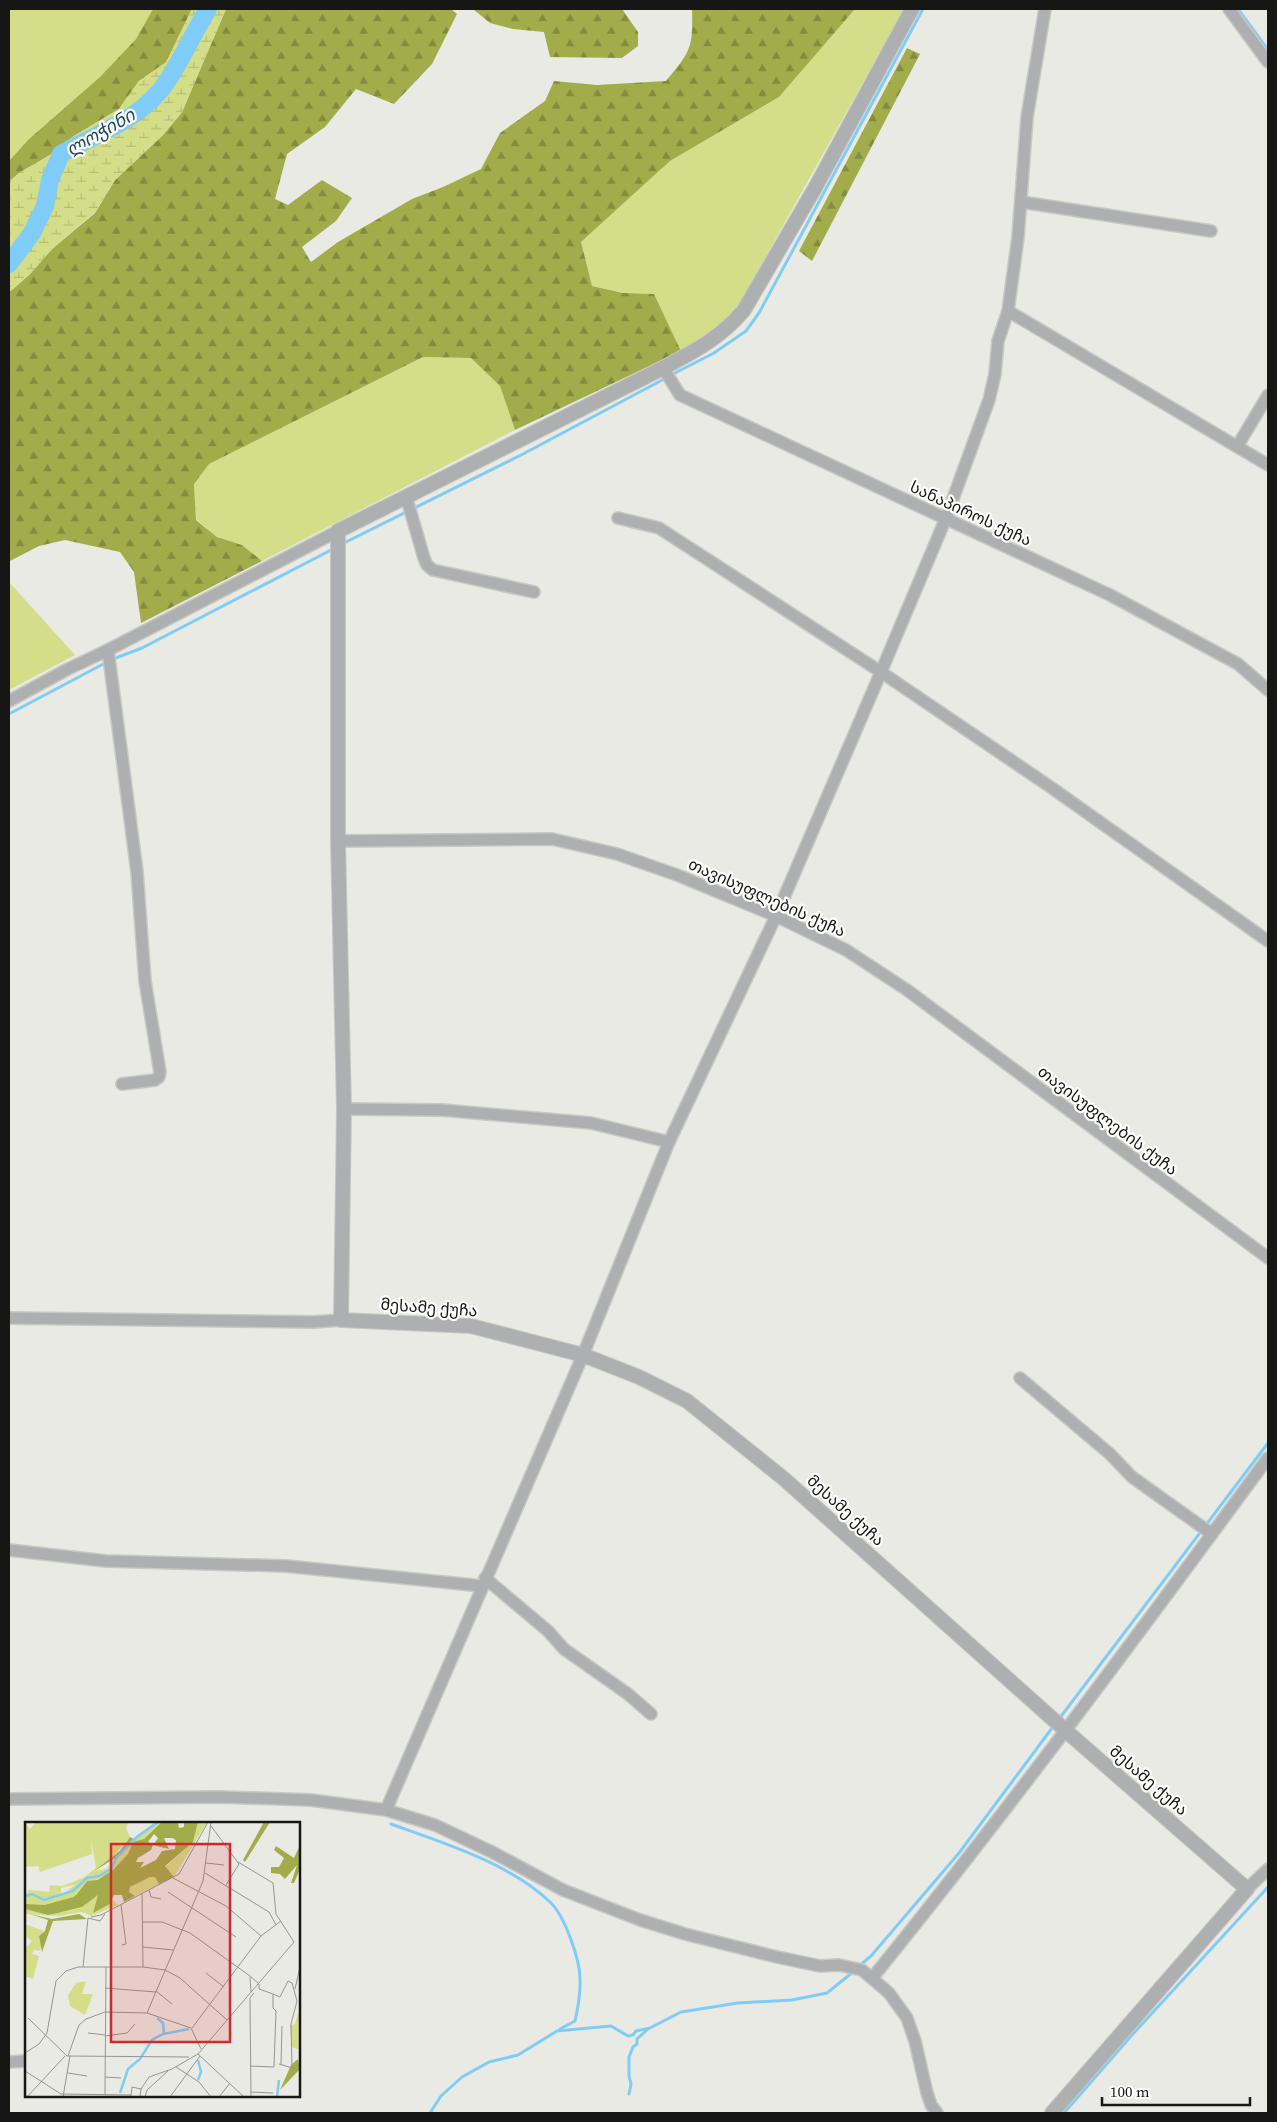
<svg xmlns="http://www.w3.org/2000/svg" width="1277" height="2122" font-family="'Source Serif 4','Noto Sans Georgian',serif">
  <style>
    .grass { fill: #d4de88 }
    .forest { fill: url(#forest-firs) }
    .wetland { fill: url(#wetland-marsh) }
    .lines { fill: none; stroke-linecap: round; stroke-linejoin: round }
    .stream { stroke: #80ccf8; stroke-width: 3 }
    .river { stroke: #80ccf8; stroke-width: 18 }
    .minor-casing { stroke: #c7c8c3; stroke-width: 14 }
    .tertiary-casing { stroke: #c7c8c3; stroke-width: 16 }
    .minor { stroke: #adafb1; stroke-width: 11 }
    .tertiary { stroke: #adafb1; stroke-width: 14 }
    .labels { text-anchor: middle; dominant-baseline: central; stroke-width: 4.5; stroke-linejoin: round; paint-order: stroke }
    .street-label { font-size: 16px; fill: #161715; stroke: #fffffe }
    .water-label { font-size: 18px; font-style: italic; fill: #1f4960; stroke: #fffffe }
    .inset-river { fill: none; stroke: #80ccf8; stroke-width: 2.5 }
    .inset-road { fill: none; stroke: #959691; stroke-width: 1 }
    .view { fill: #d62828; fill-opacity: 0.15; stroke: #d62828; stroke-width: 2.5 }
    .inset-edge { fill: none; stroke: #161715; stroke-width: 2.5 }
  </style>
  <defs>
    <pattern id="forest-firs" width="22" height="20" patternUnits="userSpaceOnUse" patternTransform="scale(1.25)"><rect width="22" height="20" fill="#a3ac4b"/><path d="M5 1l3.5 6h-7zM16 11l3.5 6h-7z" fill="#848b3d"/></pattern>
    <pattern id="wetland-marsh" width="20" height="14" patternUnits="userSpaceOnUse" patternTransform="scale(1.25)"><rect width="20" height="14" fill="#d4de88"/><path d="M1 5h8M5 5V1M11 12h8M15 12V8" fill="none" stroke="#b5be74"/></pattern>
  </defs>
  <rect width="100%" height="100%" fill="#e9eae4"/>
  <!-- grass -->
  <g class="grass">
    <path d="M 9,9 L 153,9 L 136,39 L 100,77 L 29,139 L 9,161 Z"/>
    <path d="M 855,9 L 904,9 L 742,299 L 727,319 L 681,351 L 654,294 L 623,293 L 592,286 L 581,242 L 670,161 L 779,97 Z"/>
    <path d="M 423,357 L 471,358 L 500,386 L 515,430 L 262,561 L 242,545 L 217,537 L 196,519 L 194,484 L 209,464 Z"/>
    <path d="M 9,582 L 75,655 L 9,690 Z"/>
  </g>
  <!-- forest -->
  <g class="forest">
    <path d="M 153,9 L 192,9 L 166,63 L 139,81 L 119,109 L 74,136 L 50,155 L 19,173 L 9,182 L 9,161 L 29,139 L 100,77 L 136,39 Z"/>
    <path d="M 226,9 L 451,9 L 457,14 L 432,64 L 394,104 L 356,89 L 325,127 L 287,154 L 275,199 L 288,205 L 322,180 L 352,198 L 336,221 L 302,247 L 311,262 L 338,242 L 412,199 L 443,187 L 481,169 L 500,133 L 545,101 L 554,81 L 597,85 L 666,81 C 691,51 693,48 692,9 L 855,9 L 779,97 L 670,161 L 581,242 L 592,286 L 623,293 L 654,294 L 681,351 L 515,430 L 500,386 L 471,358 L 423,357 L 209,464 L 194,484 L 196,520 L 217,537 L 242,545 L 262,561 L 141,623 L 134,572 L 120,552 L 65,540 L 39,546 L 10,561 L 9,564 L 9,291 L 12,290 L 30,274 L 52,249 L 95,213 L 115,180 L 163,135 L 182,112 Z"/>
    <path d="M 473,9 L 622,9 L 638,32 L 638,46 L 622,58 L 550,57 L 544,32 L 513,29 L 490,23 Z"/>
    <path d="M 907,48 L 920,54 L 812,261 L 799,251 Z"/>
  </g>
  <!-- wetland -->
  <path class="wetland" d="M 192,9 L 226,9 L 182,112 L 163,135 L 115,180 L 95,212 L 52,249 L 30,274 L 12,290 L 9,291 L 9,182 L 19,173 L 50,155 L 74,136 L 119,109 L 139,81 L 166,62 Z"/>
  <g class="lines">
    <!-- stream -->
    <g class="stream">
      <path d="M 1238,9 L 1268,50"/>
      <path d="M 671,375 L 714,353 L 746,331 L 759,313 L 923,9"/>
      <path d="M 342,544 L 523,454 L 666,378"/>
      <path d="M 113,659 L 142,648 L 335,548"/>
      <path d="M 9,714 L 107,662"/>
      <path d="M 1059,1719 L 1268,1443"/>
      <path d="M 391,1824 C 444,1843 509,1863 550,1902 C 565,1916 580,1960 580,1979 C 581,1994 578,2007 575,2021 L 560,2029"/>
      <path d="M 859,1966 L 871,1956 L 959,1853 L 1055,1724"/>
      <path d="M 629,2094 L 631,2084 L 629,2076 L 629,2057 L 633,2047 L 637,2044 L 637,2039 L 648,2029"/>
      <path d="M 430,2113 L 441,2096 L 462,2077 L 489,2062 L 518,2055 L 557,2031 L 611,2026 L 628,2036 L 633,2035 L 636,2031 L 650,2028 L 681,2012 L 738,2003 L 792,2000 L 827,1993 L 853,1972"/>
      <path d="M 1064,2113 L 1132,2035 L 1268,1887"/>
    </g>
    <!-- river -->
    <path class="river" d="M 9,264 L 32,233 L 45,206 L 50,180 L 61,154 C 98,133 144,118 168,80 C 183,57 194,32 208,9"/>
    <defs>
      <g id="minor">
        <path d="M 1229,9 L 1268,62"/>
        <path d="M 1021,202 L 1211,231"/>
        <path d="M 1008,311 L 1268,465"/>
        <path d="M 663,368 L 680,395 L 1110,595 L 1238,664 L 1268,690"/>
        <path d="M 1238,445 L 1268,395"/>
        <path d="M 406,496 L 424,558 L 427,565 L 433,570 L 534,592"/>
        <path d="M 618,518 L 659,528 L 881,672 L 1049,786 L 1268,941"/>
        <path d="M 108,650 L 137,872 L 145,981 L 160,1072 L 159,1077 L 155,1080 L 122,1084"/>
        <path d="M 9,701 L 68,669 L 108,650 L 338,531"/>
        <path d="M 338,841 L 552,839 L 617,854 L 677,875 L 776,916 L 846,950 L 907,990 L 1268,1258"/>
        <path d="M 344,1109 L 442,1110 L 591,1123 L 669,1142"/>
        <path d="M 9,1318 L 314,1322 L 341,1320"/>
        <path d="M 1020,1378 L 1110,1454 L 1132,1477 L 1212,1534"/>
        <path d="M 9,1550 L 106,1561 L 286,1566 L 482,1586"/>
        <path d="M 485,1578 L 548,1631 L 564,1649 L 628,1694 L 651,1714"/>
        <path d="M 9,1799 L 220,1797 L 311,1800 L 386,1810 L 435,1825 L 492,1852 L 563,1890 L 640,1920 L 685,1934 L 777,1957 L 820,1966 L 839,1965 L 862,1970 L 889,1993 L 907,2018 L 915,2041 L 927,2093 L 931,2105 L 937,2113"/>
        <path d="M 386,1810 L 583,1355 L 669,1142 L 776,916 L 881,672 L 946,518 L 989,400 L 995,374 L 998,341 L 1008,311 L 1018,237 L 1027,117 L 1045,9"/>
        <path d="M 1247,1889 L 1268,1869"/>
        <path d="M 873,1977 C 1010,1808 1139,1633 1268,1458"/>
        <path d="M 9,2062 L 26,2061"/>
      </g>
      <path id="tertiary" d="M 912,9 L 815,188 L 744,310 C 722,337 693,352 663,368 L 338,531 L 338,841 L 344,1109 L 341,1320 L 471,1326 L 583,1355 L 639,1377 L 687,1401 L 783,1478 L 1065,1730 L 1247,1889 L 1052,2113"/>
    </defs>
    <!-- minor casing -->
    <use href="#minor" class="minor-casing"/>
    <!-- tertiary casing -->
    <use href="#tertiary" class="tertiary-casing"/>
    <!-- minor -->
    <use href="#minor" class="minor"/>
    <!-- tertiary -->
    <use href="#tertiary" class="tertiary"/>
  </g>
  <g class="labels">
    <!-- street labels -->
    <g class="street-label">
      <text transform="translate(971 513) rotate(25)">სანაპიროს ქუჩა</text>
      <text transform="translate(767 897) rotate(24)">თავისუფლების ქუჩა</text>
      <text transform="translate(1108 1120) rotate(37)">თავისუფლების ქუჩა</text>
      <text transform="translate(429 1307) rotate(4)">მესამე ქუჩა</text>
      <text transform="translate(846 1510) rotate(42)">მესამე ქუჩა</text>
      <text transform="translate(1149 1780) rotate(41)">მესამე ქუჩა</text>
    </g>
    <!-- water labels -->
    <g class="water-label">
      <text transform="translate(100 132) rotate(-30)">ლოჭინი</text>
    </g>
  </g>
  <!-- overview -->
  <g transform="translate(25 1822)">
    <rect width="275" height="275" fill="#e9eae4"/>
    <path d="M 0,0 L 5,7 L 11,0 L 104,0 L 101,6 L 105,15 L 85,38 L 53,62 L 36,66 L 36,70 L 30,72 L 24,71 L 25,63 L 37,64 L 58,56 L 71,46 L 66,18 L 67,32 L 15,50 L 13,44 L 0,45 ZM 173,0 L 182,0 L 149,55 L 140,45 L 168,20 ZM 125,55 L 130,55 L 134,62 L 110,74 L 104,70 L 105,65 ZM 74,72 L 70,90 L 84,82 L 86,76 L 93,83 L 66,94 L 57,90 L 34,94 L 0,92 L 0,87 L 23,93 L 48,88 L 57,85 ZM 0,102 L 19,109 L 14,114 L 17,119 L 15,129 L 9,128 L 7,132 L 14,134 L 8,157 L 0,154 L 0,127 L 7,119 L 0,114 ZM 61,159 L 57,172 L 68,172 L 60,193 L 45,184 L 43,173 L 51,161 ZM 273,191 L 275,192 L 275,228 L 267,225 L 265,204 L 270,202 Z" fill="#d4de88"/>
    <path d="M 136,0 L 153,0 L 154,6 L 159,5 L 159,0 L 173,0 L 168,20 L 140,44 L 149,55 L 134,62 L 130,55 L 125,55 L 105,65 L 104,70 L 110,74 L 99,80 L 97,73 L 89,73 L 85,82 L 68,91 L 73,73 L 57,85 L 33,91 L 23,93 L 0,87 L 0,82 L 9,80 L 19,83 L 51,73 L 62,59 L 87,49 L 108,20 L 121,15 ZM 129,12 L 133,16 L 129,22 L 131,24 L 144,27 L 139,16 L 147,16 L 151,18 L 150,27 L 137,29 L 131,38 L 115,46 L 119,40 L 111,40 L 113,36 L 126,28 L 128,23 L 123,20 ZM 239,0 L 245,0 L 220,40 L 218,38 ZM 105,15 L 109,17 L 97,32 L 69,49 L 95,29 ZM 275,23 L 275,47 L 269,61 L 266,61 L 272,43 L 260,57 L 255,52 L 246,51 L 246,45 L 254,45 L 259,36 L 249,28 L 251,24 L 269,36 ZM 5,92 L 27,97 L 54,92 L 62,97 L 28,99 L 17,130 L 14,114 L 20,109 L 23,98 ZM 273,237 L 275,247 L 255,268 L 266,243 Z" fill="#a3ac4b" fill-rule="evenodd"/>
    <path d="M 130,0 L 137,0 L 119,17 L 108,20 L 103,32 L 89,47 L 73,58 L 62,59 L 49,75 L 19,83 L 0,82 L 3,68 L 39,71 L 69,49 L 81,47 L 107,18 Z" fill="#d4de88"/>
    <path class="inset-river" d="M 0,74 L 7,72 L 19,78 L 48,69 L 62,56 L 74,54 L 86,47 L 91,36 L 113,14 L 133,0M 132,196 L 138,201 L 139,211M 173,258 L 176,250 L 173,238M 95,271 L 103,247 L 115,237 L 127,218 L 138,212 L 164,207M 252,275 L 254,258"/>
    <path class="inset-road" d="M 186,4 L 214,42 L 201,63M 181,41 L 199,43M 180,51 L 244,90 L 251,103M 148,56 L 201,84 L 236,114M 124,68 L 126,75 L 136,77M 143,70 L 211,115M 117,71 L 118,145M 96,83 L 101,122 L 97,123M 66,95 L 76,93 L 154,52 L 183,0M 117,100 L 137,100 L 165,111 L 225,154 L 234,162 L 234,167 L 248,172 L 248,186 L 251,189 L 249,245 L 225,244M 118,125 L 148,128M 58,145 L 63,96 L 75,99 L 80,92M 181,151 L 199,165M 225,155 L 226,170M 80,166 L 131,170M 270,167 L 275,145M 131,169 L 147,182M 248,172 L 255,175 L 263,159 L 267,161 L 272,179 L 266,202 L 267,246M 122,191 L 178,59 L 186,0M 3,196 L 42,234 L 164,235M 167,206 L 236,114 L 256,99M 63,211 L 80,213M 80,214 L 102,211 L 110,202M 0,231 L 14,222 L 22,211 L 31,159 L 41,149 L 53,145 L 118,145 L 140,148 L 155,156 L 202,198M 173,232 L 219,275M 43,234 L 54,203 L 61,197 L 80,190 L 122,191 L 166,206 L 176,227M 254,242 L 271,247M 256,242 L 257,204M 151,245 L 174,260 L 186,275M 0,249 L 36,272 L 106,273M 43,251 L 62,254M 80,255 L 96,256M 225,270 L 248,271M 80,272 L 81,145M 106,274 L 107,265 L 116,267M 2,275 L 40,234M 38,275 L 45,234M 115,275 L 116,267 L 124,255 L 147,247 L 173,232 L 269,120 L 251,92 L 248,61 L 213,40M 120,275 L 122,268 L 143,249M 145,275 L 175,234M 194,275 L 205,261M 226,275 L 225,176 L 229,171"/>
    <path class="view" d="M 86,22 L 205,22 L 205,220 L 86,220 Z"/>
    <rect width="275" height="275" class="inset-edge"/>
  </g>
  <!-- border -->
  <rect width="1277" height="2122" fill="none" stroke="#161715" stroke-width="20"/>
  <!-- scale -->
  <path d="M1102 2097v8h148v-8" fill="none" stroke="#161715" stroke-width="2.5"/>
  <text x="1110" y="2097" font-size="15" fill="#161715" stroke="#fffffe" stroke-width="4" paint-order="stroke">100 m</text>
</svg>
